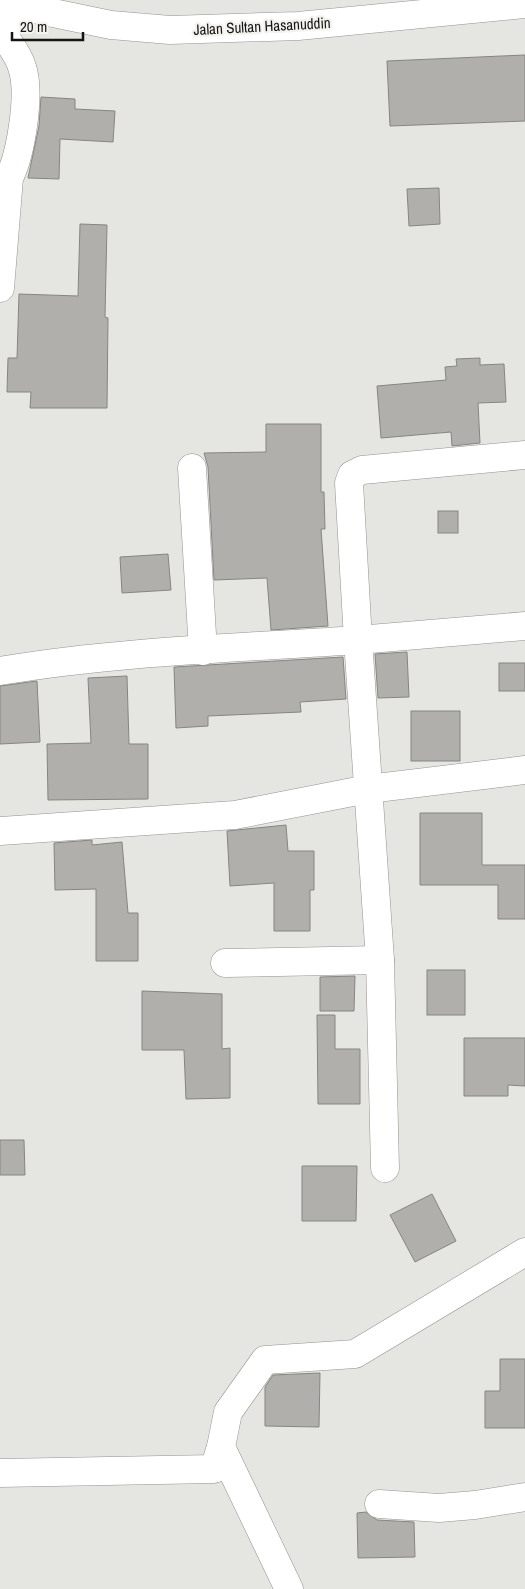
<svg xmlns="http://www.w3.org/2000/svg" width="525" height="1589" font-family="'Archivo Narrow',sans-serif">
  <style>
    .building { fill: #b0afac; stroke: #868583 }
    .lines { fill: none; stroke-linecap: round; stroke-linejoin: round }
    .minor-casing { stroke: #949390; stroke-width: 29 }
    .minor { stroke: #fff; stroke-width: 28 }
    .labels { text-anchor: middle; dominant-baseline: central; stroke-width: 4.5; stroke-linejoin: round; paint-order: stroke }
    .street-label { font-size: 15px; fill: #151514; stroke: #f3f2ef }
  </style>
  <rect width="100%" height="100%" fill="#e5e5e1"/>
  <!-- building -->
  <g class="building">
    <path d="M 525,55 L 525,121 L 390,126 L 387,61 Z"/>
    <path d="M 41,97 L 75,99 L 75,109 L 115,111 L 113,142 L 60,139 L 59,179 L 28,178 L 39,126 Z"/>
    <path d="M 439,188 L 440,224 L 409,226 L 407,189 Z"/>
    <path d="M 80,224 L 107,225 L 105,317 L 108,318 L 107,408 L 30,408 L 31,392 L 7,392 L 8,358 L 17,358 L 19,294 L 78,296 Z"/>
    <path d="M 480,358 L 480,365 L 504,364 L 506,402 L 478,403 L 480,443 L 452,446 L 451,432 L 381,438 L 377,386 L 446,380 L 445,367 L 457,366 L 456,359 Z"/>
    <path d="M 266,424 L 321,424 L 321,492 L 324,492 L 325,529 L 321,529 L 328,626 L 271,630 L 267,578 L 214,580 L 208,467 L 204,453 L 266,452 Z"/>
    <rect x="438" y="511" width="20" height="22"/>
    <path d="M 168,554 L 171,590 L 122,593 L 120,557 Z"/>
    <path d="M 407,652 L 409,697 L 378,698 L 375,654 Z"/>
    <path d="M 343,657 L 346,699 L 300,702 L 301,712 L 208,716 L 208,726 L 176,728 L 174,667 Z"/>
    <rect x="499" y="663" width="26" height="28"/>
    <path d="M 127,676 L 129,744 L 148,744 L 148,799 L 48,800 L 47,744 L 91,743 L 88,678 Z"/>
    <path d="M 37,681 L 40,742 L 0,744 L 0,686 Z"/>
    <rect x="411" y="711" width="49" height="50"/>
    <path d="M 420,813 L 482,813 L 482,865 L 525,865 L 525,919 L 498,919 L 498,885 L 420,885 Z"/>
    <path d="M 286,825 L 288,851 L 314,851 L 314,890 L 310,890 L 310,931 L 274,931 L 274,883 L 230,886 L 227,831 Z"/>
    <path d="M 92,840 L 92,845 L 122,842 L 128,913 L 138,913 L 138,961 L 96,961 L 96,889 L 55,890 L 54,843 Z"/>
    <rect x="427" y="970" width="38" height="45"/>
    <path d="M 355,976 L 354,1011 L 320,1011 L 320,977 Z"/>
    <path d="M 142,991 L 222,994 L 222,1049 L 230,1048 L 230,1098 L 186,1099 L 184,1050 L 142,1050 Z"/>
    <path d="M 317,1015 L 335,1015 L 335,1049 L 360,1049 L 360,1104 L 318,1104 Z"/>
    <path d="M 464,1038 L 525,1038 L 525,1086 L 508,1085 L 508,1096 L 464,1096 Z"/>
    <path d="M 0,1140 L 24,1140 L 25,1175 L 0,1175 Z"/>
    <path d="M 302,1166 L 357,1166 L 356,1221 L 302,1221 Z"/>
    <path d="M 432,1194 L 456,1241 L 415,1262 L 390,1215 Z"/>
    <path d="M 500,1359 L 525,1359 L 525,1428 L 485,1428 L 485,1391 L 500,1391 Z"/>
    <path d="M 320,1373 L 319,1427 L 265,1426 L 265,1387 L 273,1375 Z"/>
    <path d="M 366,1512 L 377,1520 L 414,1522 L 415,1557 L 358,1558 L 357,1513 Z"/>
  </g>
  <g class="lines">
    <defs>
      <g id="minor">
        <path d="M 0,2 L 111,25 L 170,30 L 298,26 L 525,4"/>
        <path d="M 0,288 L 9,178 C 21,154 31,93 22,67 C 19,56 11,46 5,37 L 11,5"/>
        <path d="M 525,455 L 362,470 L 352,475 L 349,483 L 358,640 L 525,626"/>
        <path d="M 192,468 L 203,651"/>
        <path d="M 0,671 C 118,651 239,648 358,640 L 380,960 L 385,1168"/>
        <path d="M 0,831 L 235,815 L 368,789 L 525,770"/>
        <path d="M 225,963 L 380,960"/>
        <path d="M 0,1473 L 214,1469 L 221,1447"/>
        <path d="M 379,1504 L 439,1508 L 475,1505 L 525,1497"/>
        <path d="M 289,1589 L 221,1447 L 228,1412 L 265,1360 L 355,1354 L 525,1252"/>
      </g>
    </defs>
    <!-- minor casing -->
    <use href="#minor" class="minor-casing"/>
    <!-- minor -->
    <use href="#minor" class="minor"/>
  </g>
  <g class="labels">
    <!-- street labels -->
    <g class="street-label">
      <text transform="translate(262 26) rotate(-3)">Jalan Sultan Hasanuddin</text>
    </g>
  </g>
  <!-- scale -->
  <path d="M12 32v8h71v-8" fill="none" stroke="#151514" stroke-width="2.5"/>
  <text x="20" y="32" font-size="15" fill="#151514" stroke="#f3f2ef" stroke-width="4" paint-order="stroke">20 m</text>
</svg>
